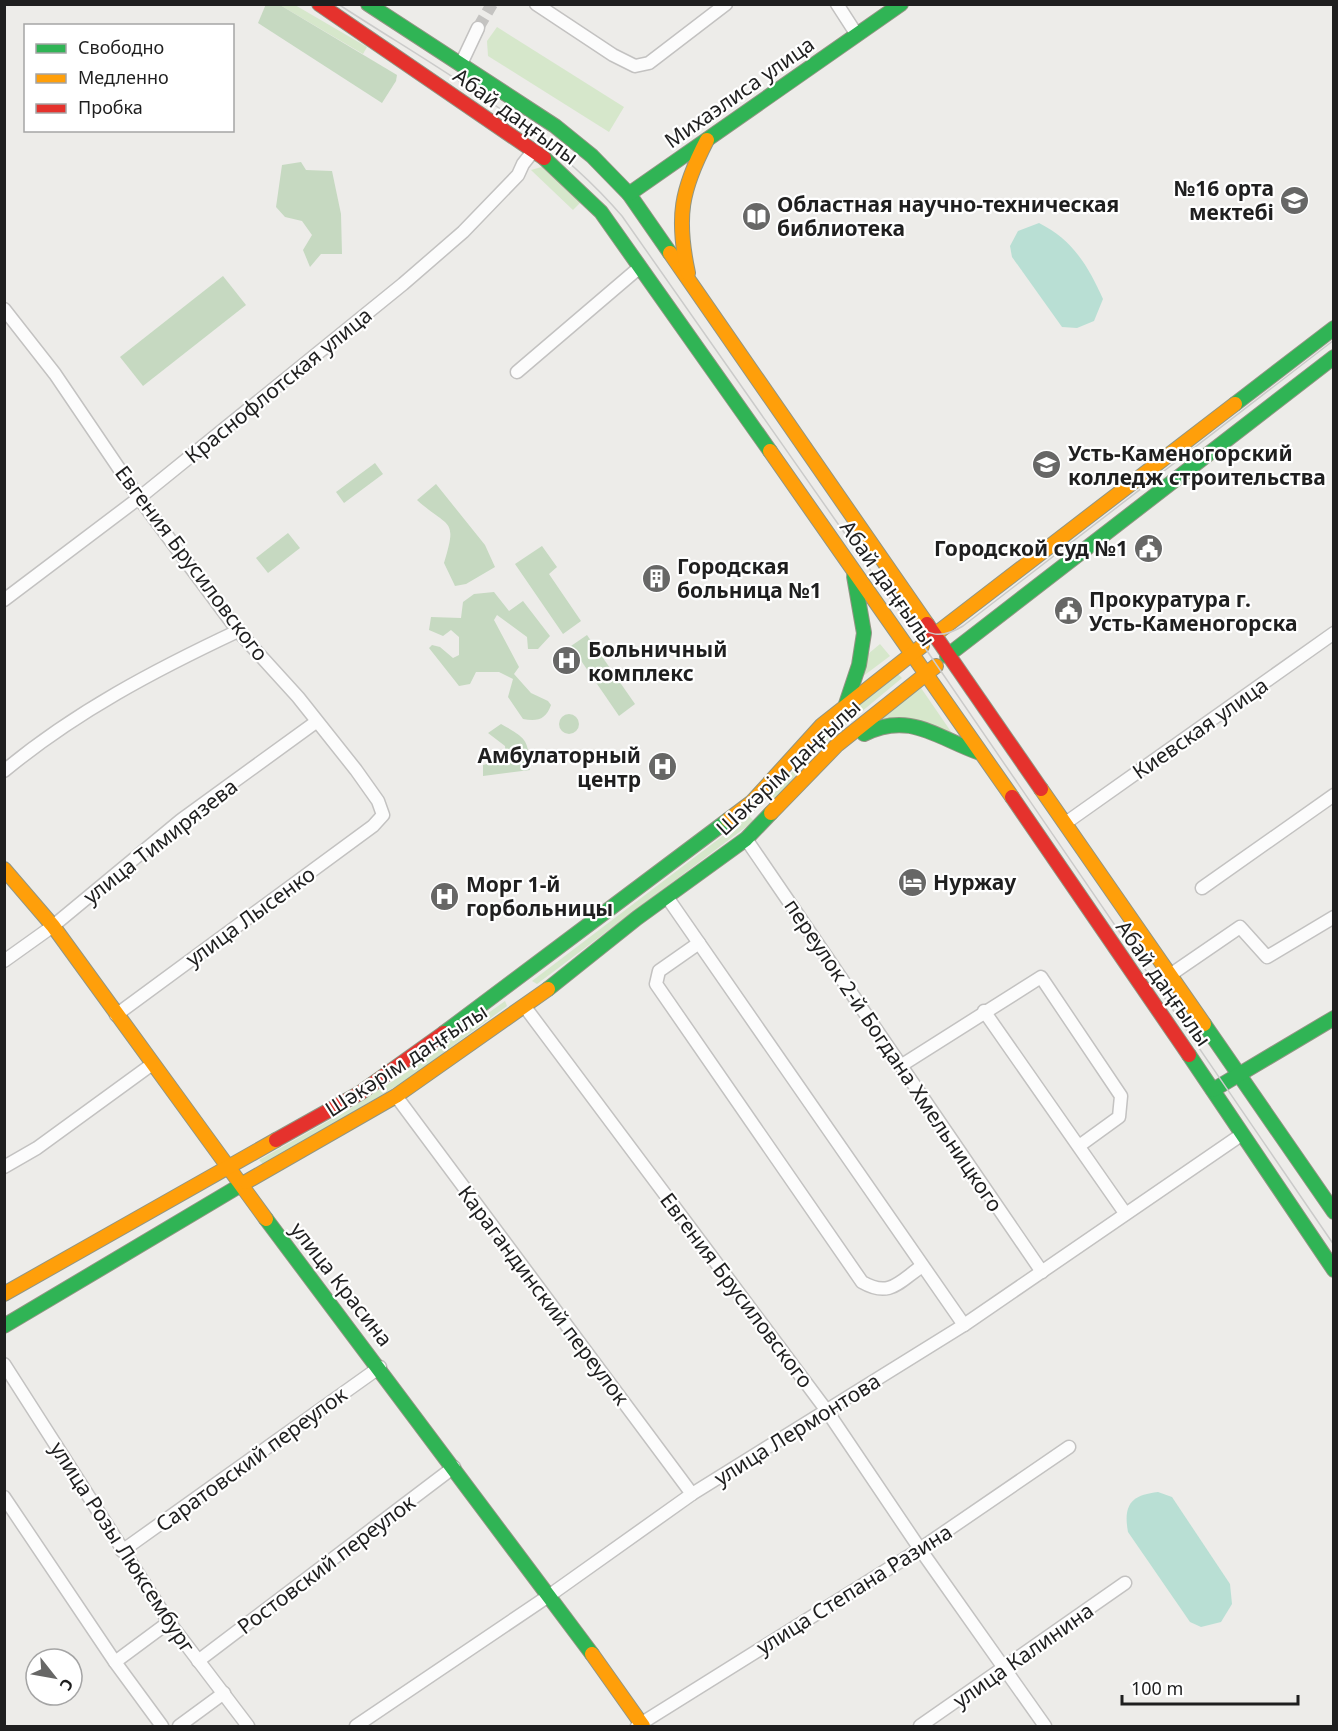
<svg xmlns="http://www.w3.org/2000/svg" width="1338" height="1731" font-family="'Noto Sans',sans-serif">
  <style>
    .grass { fill: #d6e7cb }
    .forest { fill: #c6d9c1 }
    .pitch { fill: #b9dfd4 }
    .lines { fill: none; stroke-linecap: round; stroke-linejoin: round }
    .street-tunnel { stroke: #c4c3c1; stroke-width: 12; stroke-dasharray: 12 6; stroke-linecap: butt }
    .street-casing { stroke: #c3c2c1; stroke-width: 15 }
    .fast-casing { stroke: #919583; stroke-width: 16 }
    .slow-casing { stroke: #919583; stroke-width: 16 }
    .jam-casing { stroke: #919583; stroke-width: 16 }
    .street { stroke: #fcfcfc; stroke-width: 12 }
    .fast { stroke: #30b455; stroke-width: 14 }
    .slow { stroke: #ff9f0a; stroke-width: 14 }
    .jam { stroke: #e5322d; stroke-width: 14 }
    .tram { stroke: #cbcbca; stroke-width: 1.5 }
    .labels { text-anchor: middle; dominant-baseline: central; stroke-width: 4.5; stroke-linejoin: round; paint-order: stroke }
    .street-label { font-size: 21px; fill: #1f1f1f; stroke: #fff }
    .poi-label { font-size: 21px; font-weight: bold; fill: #1f1f1f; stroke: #fff; text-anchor: start }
  </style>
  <rect width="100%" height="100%" fill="#edece9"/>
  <!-- grass -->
  <g class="grass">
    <path d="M 280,5 L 295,5 L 367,47 L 363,54 Z"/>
    <path d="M 497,27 L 624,107 L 609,132 L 488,56 L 487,41 Z"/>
    <path d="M 545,166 L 583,200 L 573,210 L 531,170 Z"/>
    <path d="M 880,644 L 890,656 L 862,677 L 868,654 Z"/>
    <path d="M 897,673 L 902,678 L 819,747 L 772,804 L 769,800 L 816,743 Z"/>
    <path d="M 921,688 L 954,736 L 879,719 Z"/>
    <path d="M 749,816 L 754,821 L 537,984 L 532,981 Z"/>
    <path d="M 505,1001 L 507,1006 L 408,1079 L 264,1165 L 259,1160 L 348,1110 L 404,1074 Z"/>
  </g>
  <!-- forest -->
  <g class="forest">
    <path d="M 266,4 L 280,5 L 397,75 L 396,81 L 382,103 L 258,23 Z"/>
    <path d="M 301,162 L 306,170 L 332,171 L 341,214 L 342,254 L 321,254 L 310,267 L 303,250 L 312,235 L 302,221 L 285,217 L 276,207 L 282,165 Z"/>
    <path d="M 223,276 L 246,305 L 143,386 L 120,357 Z"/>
    <path d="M 375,463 L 383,474 L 344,503 L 336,492 Z"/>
    <path d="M 436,484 L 485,545 L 495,567 L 466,584 L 455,586 L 444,563 C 458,517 449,529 417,500 Z"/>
    <path d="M 288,533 L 300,548 L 268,573 L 256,558 Z"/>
    <path d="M 542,546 L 557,567 L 549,574 L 581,621 L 563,634 L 515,564 Z"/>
    <path d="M 494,592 L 509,611 L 523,601 L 550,636 L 538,649 L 528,649 L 527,637 L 497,615 L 494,620 L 519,667 L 514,674 L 531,693 L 548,701 L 551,705 C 546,719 538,722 523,719 L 508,697 L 513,679 L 499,672 L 476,672 L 470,684 L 459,686 L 429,648 L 432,645 L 440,647 L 453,658 L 459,655 L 459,637 L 451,630 L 443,636 L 429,630 L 431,617 L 461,618 L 463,602 L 474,594 Z"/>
    <path d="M 587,635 L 635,704 L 619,716 L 571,646 Z"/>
    <circle cx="569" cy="724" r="10"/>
    <path d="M 501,724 C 528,739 528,740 530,770 L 483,776 L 483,765 L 506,759 L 505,746 L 488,733 Z"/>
  </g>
  <!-- pitch -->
  <g class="pitch">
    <path d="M 1039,223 C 1073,240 1088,266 1103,299 L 1094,321 L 1077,328 L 1062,327 L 1012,257 L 1010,246 L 1018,231 Z"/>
    <path d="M 1158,1492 L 1172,1497 L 1230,1584 L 1232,1604 L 1221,1622 L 1201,1627 L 1190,1622 L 1128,1532 C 1123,1505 1131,1495 1158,1492 Z"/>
  </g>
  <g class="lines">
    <!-- street-tunnel -->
    <path class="street-tunnel" d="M 478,28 L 492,4"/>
    <defs>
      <g id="street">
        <path d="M 536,4 L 613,55 L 635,66 L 649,63 L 726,4"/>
        <path d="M 837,4 L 857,35"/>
        <path d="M 461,64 L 478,28"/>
        <path d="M 4,309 L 55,374 L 139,498 L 238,631 L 298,697 L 356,770 L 378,801 L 383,815 L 373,826 L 116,1015"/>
        <path d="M 517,372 L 640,267"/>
        <path d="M 4,600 L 139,498 L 403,284 L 463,232 L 518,175 L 523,164 L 534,150"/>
        <path d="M 4,771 C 75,712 155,670 238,631"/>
        <path d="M 1067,822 L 1334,633"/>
        <path d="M 746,839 L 1042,1272"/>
        <path d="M 1202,888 L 1334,795"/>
        <path d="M 667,897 L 964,1325"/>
        <path d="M 699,943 L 659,971 L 656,984 L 862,1282 C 890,1298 899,1282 922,1266"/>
        <path d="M 4,961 L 53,926 L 181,820 L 316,722"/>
        <path d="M 1170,975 L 1240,927 L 1267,957 L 1334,917"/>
        <path d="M 525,1007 L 827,1411 L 920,1549 L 1045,1726"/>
        <path d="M 984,1011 L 1125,1213"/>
        <path d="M 902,1065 L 1041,977 L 1121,1096 L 1119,1117 L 1079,1146"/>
        <path d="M 396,1096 L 692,1494"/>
        <path d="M 4,1167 L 37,1148 L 151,1065"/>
        <path d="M 4,1364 L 169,1622 L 248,1726"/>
        <path d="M 4,1497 L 115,1662 L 162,1726"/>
        <path d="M 122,1551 L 380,1367"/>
        <path d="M 198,1661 L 454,1467"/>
        <path d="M 115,1662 L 169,1622"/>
        <path d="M 179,1726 L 224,1693"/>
        <path d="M 356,1726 L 550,1595 L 692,1494 L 964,1325 L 1241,1135"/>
        <path d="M 637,1726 L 920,1549 L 1069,1447"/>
        <path d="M 920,1726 L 1125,1583"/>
      </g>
      <g id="fast">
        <path d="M 368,4 L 555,126 L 592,156 L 629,194 L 670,253"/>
        <path d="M 544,158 L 601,212 L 770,451"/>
        <path d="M 629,194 L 901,4"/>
        <path d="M 1235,404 L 1334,328"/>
        <path d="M 947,656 L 1334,357"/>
        <path d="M 845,707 L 859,665 L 864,633 L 854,576"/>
        <path d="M 864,734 C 910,711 937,738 980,753"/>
        <path d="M 548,989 L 637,918 L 746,839 L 771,813"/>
        <path d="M 1204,1024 L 1334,1212"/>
        <path d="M 444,1033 L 728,820"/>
        <path d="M 1189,1055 L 1334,1270"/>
        <path d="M 1213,1090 L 1334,1018"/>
        <path d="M 266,1219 L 592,1654"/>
        <path d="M 4,1326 L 246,1182"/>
      </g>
      <g id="slow">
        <path d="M 670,253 L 927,624"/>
        <path d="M 688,273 C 676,217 681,190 707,140"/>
        <path d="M 770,451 L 1012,797"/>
        <path d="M 933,636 L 1235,404"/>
        <path d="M 1041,789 L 1204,1024"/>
        <path d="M 771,813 L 837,745 L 936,666"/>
        <path d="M 728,820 L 752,802 L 822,725 L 922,646"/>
        <path d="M 4,869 L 53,926 L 266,1219"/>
        <path d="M 246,1182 L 396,1096 L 548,989"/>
        <path d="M 4,1294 L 276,1140"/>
        <path d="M 592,1654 L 643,1726"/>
      </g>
      <g id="jam">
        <path d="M 319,4 L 544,158"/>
        <path d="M 927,624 L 1041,789"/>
        <path d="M 1012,797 L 1189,1055"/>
        <path d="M 276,1140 L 360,1093 L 444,1033"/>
      </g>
    </defs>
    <!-- street casing -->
    <use href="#street" class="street-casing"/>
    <!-- fast casing -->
    <use href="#fast" class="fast-casing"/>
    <!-- slow casing -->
    <use href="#slow" class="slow-casing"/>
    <!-- jam casing -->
    <use href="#jam" class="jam-casing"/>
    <!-- street -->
    <use href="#street" class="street"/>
    <!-- fast -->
    <use href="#fast" class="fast"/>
    <!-- slow -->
    <use href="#slow" class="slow"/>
    <!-- jam -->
    <use href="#jam" class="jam"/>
    <!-- tram -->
    <g class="tram">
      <path d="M 338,4 C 436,68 545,126 622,216 L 923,645 L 1334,1245"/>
      <path d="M 911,619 C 927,637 942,639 963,626 L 1334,340"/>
    </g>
  </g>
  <!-- icons -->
  <defs>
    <symbol id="school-disc" viewBox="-11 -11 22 22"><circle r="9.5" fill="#676766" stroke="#fff"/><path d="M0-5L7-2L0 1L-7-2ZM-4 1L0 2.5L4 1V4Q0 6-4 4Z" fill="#fff"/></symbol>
    <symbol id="library-disc" viewBox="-11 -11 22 22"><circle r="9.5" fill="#676766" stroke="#fff"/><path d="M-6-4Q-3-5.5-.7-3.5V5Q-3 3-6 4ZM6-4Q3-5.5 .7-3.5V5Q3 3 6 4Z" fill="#fff"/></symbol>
    <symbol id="university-disc" viewBox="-11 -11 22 22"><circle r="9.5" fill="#676766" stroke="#fff"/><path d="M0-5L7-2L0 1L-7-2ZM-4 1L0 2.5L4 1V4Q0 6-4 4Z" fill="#fff"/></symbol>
    <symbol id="civic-disc" viewBox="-11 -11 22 22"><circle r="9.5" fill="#676766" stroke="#fff"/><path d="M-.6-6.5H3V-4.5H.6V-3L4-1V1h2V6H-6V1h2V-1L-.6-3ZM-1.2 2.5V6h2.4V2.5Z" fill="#fff"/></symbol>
    <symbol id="building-disc" viewBox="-11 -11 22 22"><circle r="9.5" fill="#676766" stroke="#fff"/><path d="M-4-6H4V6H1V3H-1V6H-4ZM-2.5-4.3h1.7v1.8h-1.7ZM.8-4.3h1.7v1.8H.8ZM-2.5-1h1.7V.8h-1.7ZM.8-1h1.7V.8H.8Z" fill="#fff"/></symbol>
    <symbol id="hospital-disc" viewBox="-11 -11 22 22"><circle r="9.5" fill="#676766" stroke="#fff"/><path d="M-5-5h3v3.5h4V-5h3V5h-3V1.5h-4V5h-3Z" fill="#fff"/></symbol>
    <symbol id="hotel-disc" viewBox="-11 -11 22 22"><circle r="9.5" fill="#676766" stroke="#fff"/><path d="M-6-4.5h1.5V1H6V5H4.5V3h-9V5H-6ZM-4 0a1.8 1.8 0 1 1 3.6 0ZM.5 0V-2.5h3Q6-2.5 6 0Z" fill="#fff"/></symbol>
  </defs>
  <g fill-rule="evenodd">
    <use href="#school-disc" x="1278" y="184" width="33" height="33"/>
    <use href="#library-disc" x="740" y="200" width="33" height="33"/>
    <use href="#university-disc" x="1030" y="448" width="33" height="33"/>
    <use href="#civic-disc" x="1132" y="532" width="33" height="33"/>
    <use href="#building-disc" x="640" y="562" width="33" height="33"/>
    <use href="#civic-disc" x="1052" y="594" width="33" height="33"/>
    <use href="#hospital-disc" x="550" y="644" width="33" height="33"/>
    <use href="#hospital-disc" x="646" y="750" width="33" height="33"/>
    <use href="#hotel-disc" x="896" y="866" width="33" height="33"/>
    <use href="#hospital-disc" x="428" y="880" width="33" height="33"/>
  </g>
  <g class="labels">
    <!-- street labels -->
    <g class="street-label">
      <text transform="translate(739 92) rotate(-35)">Михаэлиса улица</text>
      <text transform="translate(516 116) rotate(36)">Абай даңғылы</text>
      <text transform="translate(278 385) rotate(-39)">Краснофлотская улица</text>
      <text transform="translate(192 563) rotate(53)">Евгения Брусиловского</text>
      <text transform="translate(888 583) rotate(55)">Абай даңғылы</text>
      <text transform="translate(1200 728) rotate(-35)">Киевская улица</text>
      <text transform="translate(788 767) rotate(-43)">Шәкәрім даңғылы</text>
      <text transform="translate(160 841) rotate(-38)">улица Тимирязева</text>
      <text transform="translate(250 916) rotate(-36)">улица Лысенко</text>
      <text transform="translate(1164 983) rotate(55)">Абай даңғылы</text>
      <text transform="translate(894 1055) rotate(56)">переулок 2-й Богдана Хмельницкого</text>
      <text transform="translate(406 1060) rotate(-33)">Шәкәрім даңғылы</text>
      <text transform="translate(342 1284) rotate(52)">улица Красина</text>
      <text transform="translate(737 1290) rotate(53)">Евгения Брусиловского</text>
      <text transform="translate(544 1295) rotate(53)">Карагандинский переулок</text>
      <text transform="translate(797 1429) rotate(-32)">улица Лермонтова</text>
      <text transform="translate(251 1459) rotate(-36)">Саратовский переулок</text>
      <text transform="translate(123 1547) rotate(57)">улица Розы Люксембург</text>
      <text transform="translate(326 1564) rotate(-37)">Ростовский переулок</text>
      <text transform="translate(854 1589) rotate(-32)">улица Степана Разина</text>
      <text transform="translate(1023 1655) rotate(-35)">улица Калинина</text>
    </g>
    <!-- poi labels -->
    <g class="poi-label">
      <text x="1274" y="188" text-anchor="end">№16 орта<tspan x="1274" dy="24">мектебі</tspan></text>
      <text x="777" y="204">Областная научно-техническая<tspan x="777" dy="24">библиотека</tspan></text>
      <text x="1068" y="453">Усть-Каменогорский<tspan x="1068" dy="24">колледж строительства</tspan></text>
      <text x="1128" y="548" text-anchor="end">Городской суд №1</text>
      <text x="677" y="566">Городская<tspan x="677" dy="24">больница №1</tspan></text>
      <text x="1089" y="599">Прокуратура г.<tspan x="1089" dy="24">Усть-Каменогорска</tspan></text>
      <text x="588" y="649">Больничный<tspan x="588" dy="24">комплекс</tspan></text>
      <text x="641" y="755" text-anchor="end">Амбулаторный<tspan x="641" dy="24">центр</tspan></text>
      <text x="933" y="882">Нуржау</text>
      <text x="466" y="884">Морг 1-й<tspan x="466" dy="24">горбольницы</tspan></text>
    </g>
  </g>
  <!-- border -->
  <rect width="1338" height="1731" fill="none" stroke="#1f1f1f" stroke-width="12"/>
  <!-- legend -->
  <rect x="24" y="24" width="210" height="108" fill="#ffffff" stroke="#a5a5a5" stroke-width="1.5"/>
  <rect x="36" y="44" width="30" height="9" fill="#30b455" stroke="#a5a5a5" stroke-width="1.5"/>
  <text x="78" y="54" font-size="18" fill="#1f1f1f">Свободно</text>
  <rect x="36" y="74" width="30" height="9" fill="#ff9f0a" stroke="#a5a5a5" stroke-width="1.5"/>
  <text x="78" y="84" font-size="18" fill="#1f1f1f">Медленно</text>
  <rect x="36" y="104" width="30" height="9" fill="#e5322d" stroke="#a5a5a5" stroke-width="1.5"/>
  <text x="78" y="114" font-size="18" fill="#1f1f1f">Пробка</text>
  <!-- north arrow -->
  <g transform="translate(54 1677) rotate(121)"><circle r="28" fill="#ffffff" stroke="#a5a5a5" stroke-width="1.5"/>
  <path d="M0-4.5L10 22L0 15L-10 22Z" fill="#676766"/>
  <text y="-9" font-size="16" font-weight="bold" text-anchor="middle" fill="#1f1f1f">С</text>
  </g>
  <!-- scale -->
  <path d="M1122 1695v9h176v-9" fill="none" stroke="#1f1f1f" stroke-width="3"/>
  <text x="1131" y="1695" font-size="18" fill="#1f1f1f" stroke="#ffffff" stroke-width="4.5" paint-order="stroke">100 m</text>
</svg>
